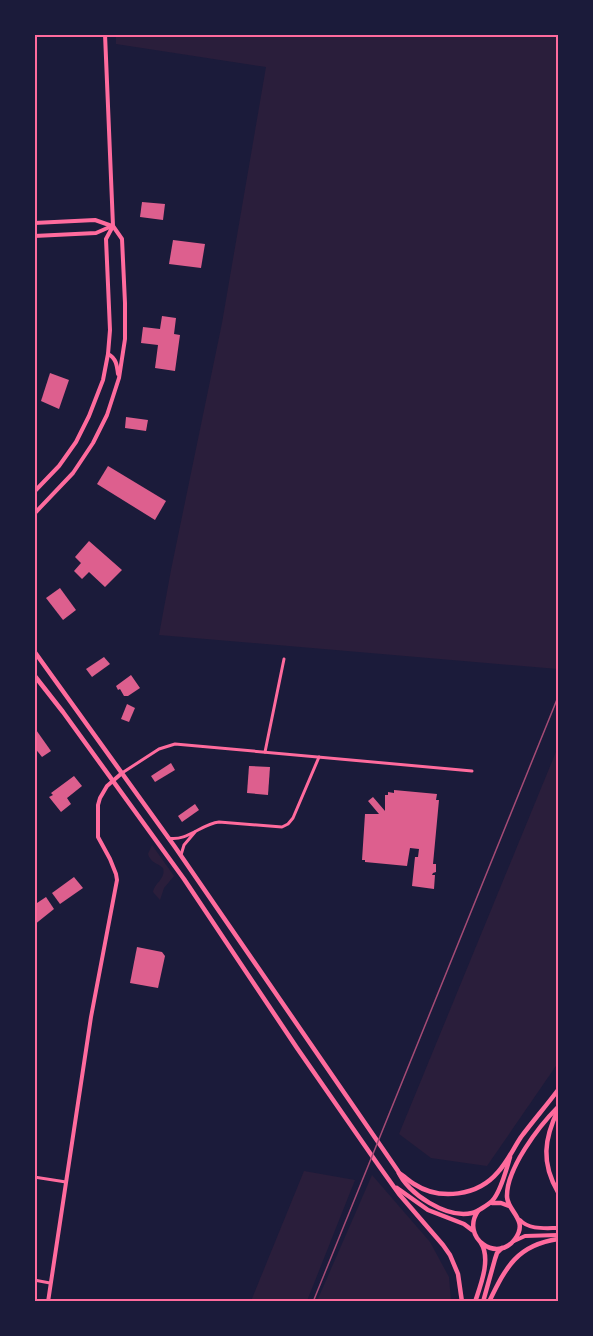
<svg xmlns="http://www.w3.org/2000/svg" width="593" height="1336" font-family="'Fira Sans',sans-serif">
  <style>
    .green { fill: #2a1e3b }
    .building { fill: #dd5f8e }
    .lines { fill: none; stroke-linecap: round; stroke-linejoin: round }
    .minor { stroke: #ff6b9d; stroke-width: 3 }
    .tertiary { stroke: #ff6b9d; stroke-width: 4 }
    .secondary { stroke: #ff6b9d; stroke-width: 4 }
    .primary { stroke: #ff6b9d; stroke-width: 4.5 }
    .trunk { stroke: #ff6b9d; stroke-width: 4.5 }
    .rail { stroke: #a44b75; stroke-width: 1.5 }
    .neatline { fill: none; stroke: #ff6b9d; stroke-width: 2 }
  </style>
  <rect width="100%" height="100%" fill="#1b1b3a"/>
  <!-- green -->
  <g class="green">
    <path d="M 116,35 L 558,35 L 558,669 L 159,635 L 171,570 L 222,323 L 266,67 L 116,44 Z"/>
    <path d="M 558,747 L 558,1063 L 487,1166 L 431,1158 L 399,1134 Z"/>
    <path d="M 152,845 L 174,876 L 164,888 L 160,900 L 153,892 C 155,882 166,879 163,868 C 157,863 150,862 148,854 Z"/>
    <path d="M 304,1171 L 355,1180 L 307,1301 L 251,1301 Z"/>
    <path d="M 372,1175 L 430,1242 L 449,1277 L 451,1301 L 317,1301 Z"/>
  </g>
  <!-- building -->
  <g class="building">
    <path d="M 142,202 L 165,204 L 163,220 L 140,217 Z"/>
    <path d="M 173,240 L 205,244 L 201,268 L 169,264 Z"/>
    <path d="M 162,316 L 176,318 L 174,334 L 180,335 L 175,371 L 155,368 L 158,345 L 141,343 L 143,327 L 160,329 Z"/>
    <path d="M 50,373 L 69,380 L 59,409 L 41,401 Z"/>
    <path d="M 126,417 L 148,420 L 146,431 L 125,428 Z"/>
    <path d="M 108,466 L 166,501 L 155,520 L 97,484 Z"/>
    <path d="M 89,541 L 122,570 L 105,587 L 89,572 L 82,579 L 74,571 L 81,563 L 75,557 Z"/>
    <path d="M 60,588 L 76,610 L 63,620 L 46,598 Z"/>
    <path d="M 104,657 L 110,664 L 92,677 L 86,669 Z"/>
    <path d="M 131,675 L 140,688 L 128,696 L 124,696 L 120,689 L 118,690 L 116,686 Z"/>
    <path d="M 127,704 L 135,708 L 129,722 L 121,719 Z"/>
    <path d="M 34,727 L 51,751 L 42,757 L 34,747 Z"/>
    <path d="M 171,763 L 175,770 L 155,782 L 151,776 Z"/>
    <path d="M 249,766 L 270,767 L 268,795 L 247,793 Z"/>
    <path d="M 74,776 L 82,786 L 67,798 L 71,804 L 61,812 L 49,797 L 53,795 L 51,793 Z"/>
    <path d="M 394,790 L 437,794 L 436,800 L 439,800 L 433,864 L 436,864 L 436,872 L 433,873 L 432,875 L 435,875 L 434,889 L 412,886 L 415,857 L 418,857 L 419,849 L 410,848 L 407,866 L 365,862 L 365,860 L 362,860 L 365,814 L 379,814 L 368,801 L 373,797 L 385,811 L 385,795 L 388,795 L 388,792 L 394,793 Z"/>
    <path d="M 195,804 L 199,810 L 182,822 L 178,816 Z"/>
    <path d="M 74,877 L 83,888 L 60,904 L 52,893 Z"/>
    <path d="M 46,897 L 54,909 L 34,925 L 34,905 Z"/>
    <path d="M 137,947 L 162,952 L 165,956 L 158,988 L 130,983 Z"/>
  </g>
  <g class="lines">
    <!-- minor -->
    <g class="minor">
      <path d="M 265,752 L 284,659"/>
      <path d="M 122,773 L 159,749 L 175,744 L 472,771"/>
      <path d="M 168,838 C 187,842 201,824 219,822 L 282,827 L 288,824 L 293,818 L 319,757"/>
      <path d="M 181,855 L 184,845 L 195,832"/>
      <path d="M 34,1177 L 66,1182"/>
      <path d="M 34,1280 L 50,1283"/>
    </g>
    <!-- tertiary -->
    <g class="tertiary">
      <path d="M 34,223 L 95,220 L 112,226"/>
      <path d="M 34,236 L 96,233 L 112,226"/>
      <path d="M 108,354 C 116,358 117,365 118,374"/>
      <path d="M 34,492 L 59,466 L 76,442 L 89,416 L 103,380 L 108,354 L 110,330 L 106,239 L 113,226 L 105,34"/>
      <path d="M 34,514 L 73,473 L 93,443 L 107,415 L 119,378 L 125,339 L 125,303 L 122,239 L 113,226"/>
      <path d="M 48,1302 L 91,1017 L 117,880 L 116,874 L 110,859 L 98,837 L 98,805 L 100,798 L 107,786 L 122,773"/>
    </g>
    <!-- secondary -->
    <g class="secondary">
      <path d="M 520,1220 C 529,1230 545,1228 558,1228"/>
      <path d="M 514,1241 L 525,1236 L 558,1235"/>
    </g>
    <!-- primary -->
    <g class="primary">
      <path d="M 475,1302 C 481,1284 491,1259 481,1243"/>
      <path d="M 483,1302 L 495,1259 L 497,1253 L 502,1248"/>
      <path d="M 489,1302 C 506,1267 517,1245 558,1239"/>
    </g>
    <!-- trunk -->
    <g class="trunk">
      <path d="M 34,651 L 175,847 L 398,1171 C 407,1194 448,1219 472,1213 C 477,1212 489,1204 492,1201 C 500,1193 507,1168 510,1157"/>
      <path d="M 34,675 L 63,712 L 184,879 L 297,1048 L 379,1166 L 399,1194 L 443,1245 L 450,1255 L 458,1274 L 462,1302"/>
      <path d="M 558,1110 C 544,1139 541,1163 558,1192"/>
      <path d="M 399,1173 C 404,1176 409,1181 414,1184 C 440,1201 478,1196 498,1172 C 508,1161 513,1149 521,1137 C 533,1121 546,1106 558,1090"/>
      <path d="M 397,1188 L 428,1210 L 464,1224 L 472,1230"/>
      <path d="M 492,1203 L 501,1203 L 509,1206"/>
      <path d="M 478,1211 C 460,1237 497,1264 515,1239 C 529,1220 508,1212 507,1197 C 506,1169 539,1126 558,1107"/>
    </g>
    <!-- rail -->
    <path class="rail" d="M 313,1302 L 558,697"/>
  </g>
  <!-- border -->
  <rect width="593" height="1336" fill="none" stroke="#1b1b3a" stroke-width="72"/>
  <rect x="36" y="36" width="521" height="1264" class="neatline"/>
</svg>
